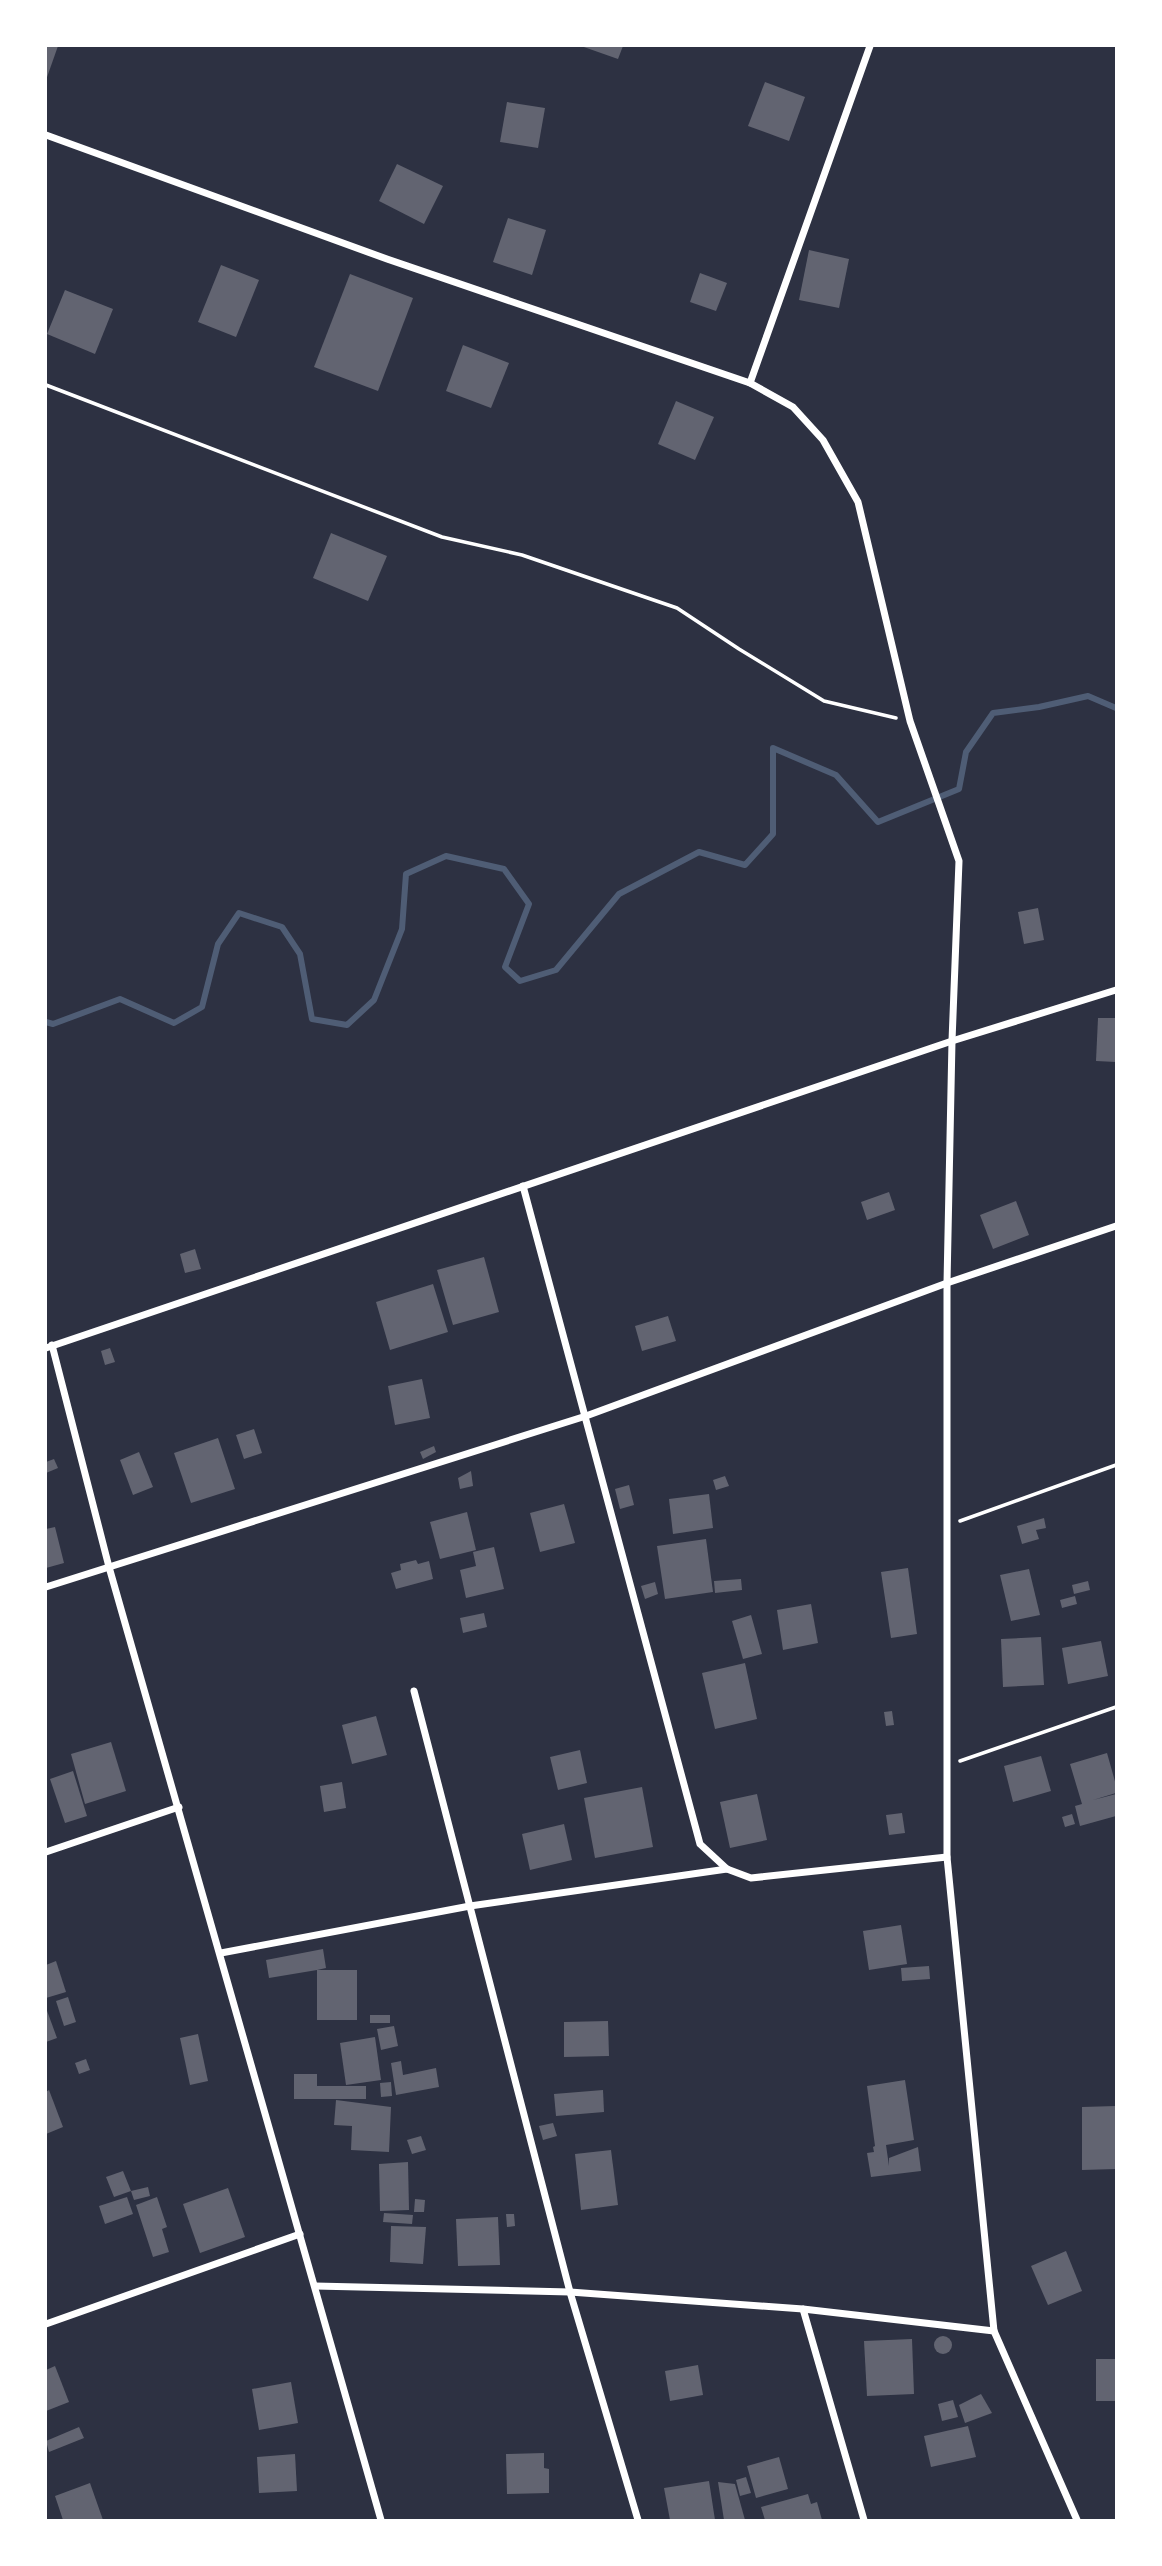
<svg xmlns="http://www.w3.org/2000/svg" width="1162" height="2566" font-family="Karla,sans-serif">
  <style>
    .lines { fill: none; stroke-linecap: round; stroke-linejoin: round }
    .stream { stroke: #4f5d75; stroke-width: 6 }
    .building { fill: #626471 }
    .path { stroke: #fff; stroke-width: 3.5 }
    .minor { stroke: #fff; stroke-width: 7 }
  </style>
  <rect width="100%" height="100%" fill="#2d3142"/>
  <g class="lines">
    <!-- stream -->
    <path class="stream" d="M 46,1022 L 53,1024 L 120,999 L 174,1023 L 202,1007 L 218,944 L 239,913 L 282,927 L 300,954 L 312,1019 L 347,1025 L 374,1000 L 402,929 L 406,874 L 446,856 L 504,869 L 529,904 L 505,967 L 520,981 L 556,970 L 619,894 L 699,852 L 745,865 L 773,834 L 773,748 L 836,775 L 878,822 L 959,789 L 966,752 L 993,713 L 1039,707 L 1088,696 L 1116,708"/>
  </g>
  <!-- building -->
  <g class="building">
    <path d="M 46,46 L 58,46 L 46,80 Z"/>
    <path d="M 581,46 L 623,46 L 618,59 Z"/>
    <path d="M 765,82 L 805,97 L 789,141 L 748,126 Z"/>
    <path d="M 507,102 L 545,108 L 538,148 L 500,142 Z"/>
    <path d="M 397,164 L 443,186 L 424,224 L 379,201 Z"/>
    <path d="M 508,218 L 546,230 L 532,275 L 493,262 Z"/>
    <path d="M 809,250 L 849,259 L 839,308 L 799,300 Z"/>
    <path d="M 221,265 L 259,280 L 236,337 L 198,322 Z"/>
    <path d="M 700,273 L 727,283 L 716,311 L 690,302 Z"/>
    <path d="M 350,274 L 413,298 L 378,391 L 314,367 Z"/>
    <path d="M 65,290 L 113,309 L 95,354 L 47,334 Z"/>
    <path d="M 463,345 L 509,363 L 491,408 L 446,391 Z"/>
    <path d="M 676,401 L 714,417 L 695,460 L 658,444 Z"/>
    <path d="M 331,533 L 387,556 L 368,601 L 313,578 Z"/>
    <path d="M 1038,908 L 1044,940 L 1024,944 L 1018,912 Z"/>
    <path d="M 1098,1018 L 1116,1018 L 1116,1062 L 1096,1061 Z"/>
    <path d="M 889,1192 L 895,1210 L 867,1220 L 861,1202 Z"/>
    <path d="M 1016,1201 L 1029,1235 L 993,1249 L 980,1215 Z"/>
    <path d="M 195,1249 L 201,1269 L 185,1273 L 180,1254 Z"/>
    <path d="M 484,1257 L 499,1312 L 453,1325 L 437,1270 Z"/>
    <path d="M 433,1284 L 448,1332 L 390,1350 L 376,1302 Z"/>
    <path d="M 668,1316 L 676,1341 L 642,1351 L 635,1326 Z"/>
    <path d="M 110,1348 L 115,1362 L 105,1365 L 101,1351 Z"/>
    <path d="M 422,1379 L 430,1418 L 395,1425 L 388,1386 Z"/>
    <path d="M 254,1429 L 262,1453 L 244,1459 L 236,1435 Z"/>
    <path d="M 218,1438 L 235,1489 L 191,1503 L 174,1453 Z"/>
    <path d="M 434,1446 L 436,1452 L 423,1459 L 420,1452 Z"/>
    <path d="M 139,1452 L 153,1487 L 133,1495 L 120,1460 Z"/>
    <path d="M 54,1459 L 58,1468 L 46,1473 L 46,1462 Z"/>
    <path d="M 471,1471 L 473,1486 L 460,1489 L 458,1478 Z"/>
    <path d="M 725,1476 L 729,1486 L 716,1490 L 713,1480 Z"/>
    <path d="M 629,1485 L 634,1505 L 620,1509 L 615,1489 Z"/>
    <path d="M 709,1494 L 713,1528 L 673,1534 L 669,1499 Z"/>
    <path d="M 564,1504 L 575,1543 L 540,1552 L 530,1513 Z"/>
    <path d="M 467,1512 L 476,1550 L 440,1559 L 430,1522 Z"/>
    <path d="M 1044,1518 L 1046,1528 L 1036,1530 L 1039,1539 L 1022,1544 L 1017,1526 Z"/>
    <path d="M 55,1527 L 64,1563 L 46,1568 L 46,1529 Z"/>
    <path d="M 706,1539 L 713,1592 L 665,1599 L 657,1546 Z"/>
    <path d="M 494,1547 L 504,1589 L 466,1598 L 460,1570 L 476,1566 L 473,1552 Z"/>
    <path d="M 416,1560 L 418,1564 L 429,1561 L 433,1579 L 396,1589 L 391,1573 L 401,1570 L 400,1564 Z"/>
    <path d="M 908,1568 L 917,1634 L 891,1638 L 881,1572 Z"/>
    <path d="M 1029,1569 L 1040,1615 L 1011,1621 L 1000,1575 Z"/>
    <path d="M 741,1579 L 742,1590 L 715,1593 L 714,1581 Z"/>
    <path d="M 1088,1581 L 1090,1590 L 1074,1594 L 1072,1585 Z"/>
    <path d="M 655,1582 L 658,1594 L 645,1599 L 641,1586 Z"/>
    <path d="M 1075,1596 L 1077,1604 L 1062,1608 L 1060,1600 Z"/>
    <path d="M 811,1604 L 818,1643 L 783,1650 L 777,1610 Z"/>
    <path d="M 484,1613 L 487,1627 L 463,1633 L 460,1618 Z"/>
    <path d="M 751,1615 L 762,1654 L 743,1659 L 732,1621 Z"/>
    <path d="M 1041,1637 L 1044,1685 L 1003,1687 L 1001,1639 Z"/>
    <path d="M 1101,1641 L 1108,1676 L 1068,1684 L 1062,1648 Z"/>
    <path d="M 745,1663 L 757,1719 L 715,1729 L 702,1673 Z"/>
    <path d="M 892,1711 L 894,1725 L 886,1726 L 884,1712 Z"/>
    <path d="M 376,1716 L 387,1755 L 352,1764 L 342,1725 Z"/>
    <path d="M 111,1742 L 126,1791 L 85,1804 L 71,1754 Z"/>
    <path d="M 580,1750 L 587,1783 L 558,1790 L 550,1757 Z"/>
    <path d="M 1107,1753 L 1116,1785 L 1116,1793 L 1093,1800 L 1116,1794 L 1116,1816 L 1080,1826 L 1075,1806 L 1082,1804 L 1070,1764 Z"/>
    <path d="M 1041,1756 L 1051,1791 L 1013,1802 L 1004,1766 Z"/>
    <path d="M 73,1771 L 87,1816 L 65,1823 L 50,1779 Z"/>
    <path d="M 342,1782 L 346,1808 L 324,1812 L 320,1786 Z"/>
    <path d="M 642,1787 L 653,1847 L 595,1858 L 584,1798 Z"/>
    <path d="M 757,1794 L 767,1840 L 730,1848 L 720,1802 Z"/>
    <path d="M 902,1813 L 905,1833 L 889,1835 L 886,1815 Z"/>
    <path d="M 1072,1814 L 1075,1824 L 1065,1827 L 1062,1817 Z"/>
    <path d="M 564,1824 L 572,1860 L 530,1870 L 522,1834 Z"/>
    <path d="M 901,1925 L 907,1964 L 869,1970 L 863,1931 Z"/>
    <path d="M 323,1949 L 326,1968 L 317,1970 L 357,1970 L 357,2020 L 317,2020 L 317,1970 L 269,1978 L 266,1960 Z"/>
    <path d="M 56,1961 L 66,1992 L 46,1998 L 46,1965 Z"/>
    <path d="M 929,1966 L 930,1979 L 902,1981 L 901,1968 Z"/>
    <path d="M 68,1997 L 76,2022 L 64,2026 L 56,2001 Z"/>
    <path d="M 46,2008 L 57,2038 L 46,2042 Z"/>
    <rect x="370" y="2015" width="20" height="8"/>
    <path d="M 608,2021 L 609,2056 L 564,2057 L 564,2022 Z"/>
    <path d="M 394,2026 L 398,2046 L 381,2050 L 377,2029 Z"/>
    <path d="M 198,2034 L 208,2081 L 190,2085 L 180,2038 Z"/>
    <path d="M 375,2037 L 381,2080 L 346,2085 L 340,2043 Z"/>
    <path d="M 86,2059 L 90,2070 L 79,2074 L 75,2063 Z"/>
    <path d="M 401,2061 L 403,2075 L 436,2068 L 439,2087 L 396,2095 L 391,2063 Z"/>
    <path d="M 294,2074 L 317,2074 L 317,2086 L 366,2086 L 366,2099 L 294,2099 Z"/>
    <path d="M 905,2080 L 914,2140 L 886,2145 L 889,2166 L 889,2158 L 918,2147 L 921,2171 L 871,2177 L 867,2153 L 874,2152 L 873,2147 L 875,2146 L 867,2086 Z"/>
    <path d="M 391,2082 L 392,2096 L 381,2097 L 380,2083 Z"/>
    <path d="M 49,2090 L 63,2127 L 46,2134 L 46,2092 Z"/>
    <path d="M 603,2090 L 604,2112 L 556,2116 L 554,2094 Z"/>
    <path d="M 336,2100 L 391,2107 L 389,2152 L 351,2150 L 352,2126 L 334,2125 Z"/>
    <path d="M 1116,2106 L 1116,2169 L 1082,2170 L 1082,2107 Z"/>
    <path d="M 553,2123 L 557,2136 L 543,2140 L 539,2126 Z"/>
    <path d="M 421,2136 L 426,2150 L 412,2154 L 407,2140 Z"/>
    <path d="M 611,2150 L 618,2205 L 581,2210 L 575,2154 Z"/>
    <path d="M 408,2162 L 409,2210 L 380,2211 L 379,2164 Z"/>
    <path d="M 123,2171 L 131,2191 L 114,2197 L 106,2177 Z"/>
    <path d="M 148,2187 L 150,2196 L 134,2200 L 131,2191 Z"/>
    <path d="M 228,2188 L 245,2237 L 200,2253 L 183,2204 Z"/>
    <path d="M 127,2197 L 133,2214 L 105,2224 L 99,2206 Z"/>
    <path d="M 157,2197 L 167,2227 L 162,2229 L 169,2252 L 153,2257 L 136,2205 Z"/>
    <path d="M 415,2199 L 425,2200 L 424,2212 L 414,2212 Z"/>
    <path d="M 384,2213 L 413,2215 L 412,2224 L 383,2222 Z"/>
    <path d="M 506,2214 L 514,2214 L 515,2226 L 507,2227 Z"/>
    <path d="M 498,2217 L 500,2265 L 458,2266 L 456,2219 Z"/>
    <path d="M 391,2226 L 426,2227 L 423,2264 L 390,2262 Z"/>
    <path d="M 1066,2251 L 1082,2291 L 1048,2305 L 1031,2266 Z"/>
    <circle cx="943" cy="2345" r="9"/>
    <path d="M 912,2339 L 914,2394 L 867,2396 L 864,2341 Z"/>
    <rect x="1096" y="2359" width="20" height="42"/>
    <path d="M 698,2365 L 703,2395 L 670,2401 L 665,2371 Z"/>
    <path d="M 55,2366 L 69,2402 L 46,2411 L 46,2370 Z"/>
    <path d="M 291,2382 L 298,2423 L 259,2430 L 252,2389 Z"/>
    <path d="M 981,2394 L 992,2413 L 965,2423 L 959,2405 Z"/>
    <path d="M 953,2400 L 958,2417 L 942,2421 L 938,2404 Z"/>
    <path d="M 968,2426 L 976,2457 L 931,2467 L 924,2436 Z"/>
    <path d="M 79,2427 L 84,2438 L 49,2452 L 46,2441 Z"/>
    <path d="M 544,2453 L 544,2468 L 549,2469 L 549,2493 L 507,2494 L 506,2454 Z"/>
    <path d="M 295,2454 L 297,2491 L 259,2493 L 257,2457 Z"/>
    <path d="M 779,2457 L 788,2489 L 756,2498 L 747,2466 Z"/>
    <path d="M 746,2477 L 751,2493 L 740,2496 L 736,2480 Z"/>
    <path d="M 709,2481 L 715,2520 L 670,2520 L 664,2488 Z"/>
    <path d="M 718,2482 L 735,2484 L 745,2520 L 724,2520 Z"/>
    <path d="M 90,2483 L 103,2520 L 63,2520 L 55,2496 Z"/>
    <path d="M 808,2494 L 811,2504 L 817,2502 L 822,2520 L 765,2520 L 761,2507 Z"/>
  </g>
  <g class="lines">
    <!-- path -->
    <g class="path">
      <path d="M 46,385 L 442,537 L 522,555 L 677,608 L 739,649 L 824,701 L 896,718"/>
      <path d="M 960,1521 L 1116,1465"/>
      <path d="M 960,1761 L 1116,1707"/>
    </g>
    <!-- minor -->
    <g class="minor">
      <path d="M 46,135 L 387,259 L 750,383 L 793,407 L 823,440 L 858,502 L 910,721 L 959,861 L 952,1041 L 947,1283 L 947,1857 L 994,2331 L 1077,2520"/>
      <path d="M 750,383 L 870,46"/>
      <path d="M 523,1186 L 700,1844 L 727,1869 L 751,1878 L 947,1857"/>
      <path d="M 52,1345 L 109,1567 L 381,2520"/>
      <path d="M 46,1348 L 952,1041 L 1116,990"/>
      <path d="M 46,1587 L 586,1416 L 947,1283 L 1116,1226"/>
      <path d="M 414,1691 L 570,2292 L 638,2520"/>
      <path d="M 46,1852 L 179,1807"/>
      <path d="M 221,1953 L 470,1906 L 727,1869"/>
      <path d="M 315,2286 L 570,2292 L 803,2309 L 994,2331"/>
      <path d="M 803,2309 L 864,2520"/>
      <path d="M 46,2324 L 300,2234"/>
    </g>
  </g>
  <!-- border -->
  <rect width="1162" height="2566" fill="none" stroke="#ffffff" stroke-width="94"/>
</svg>
